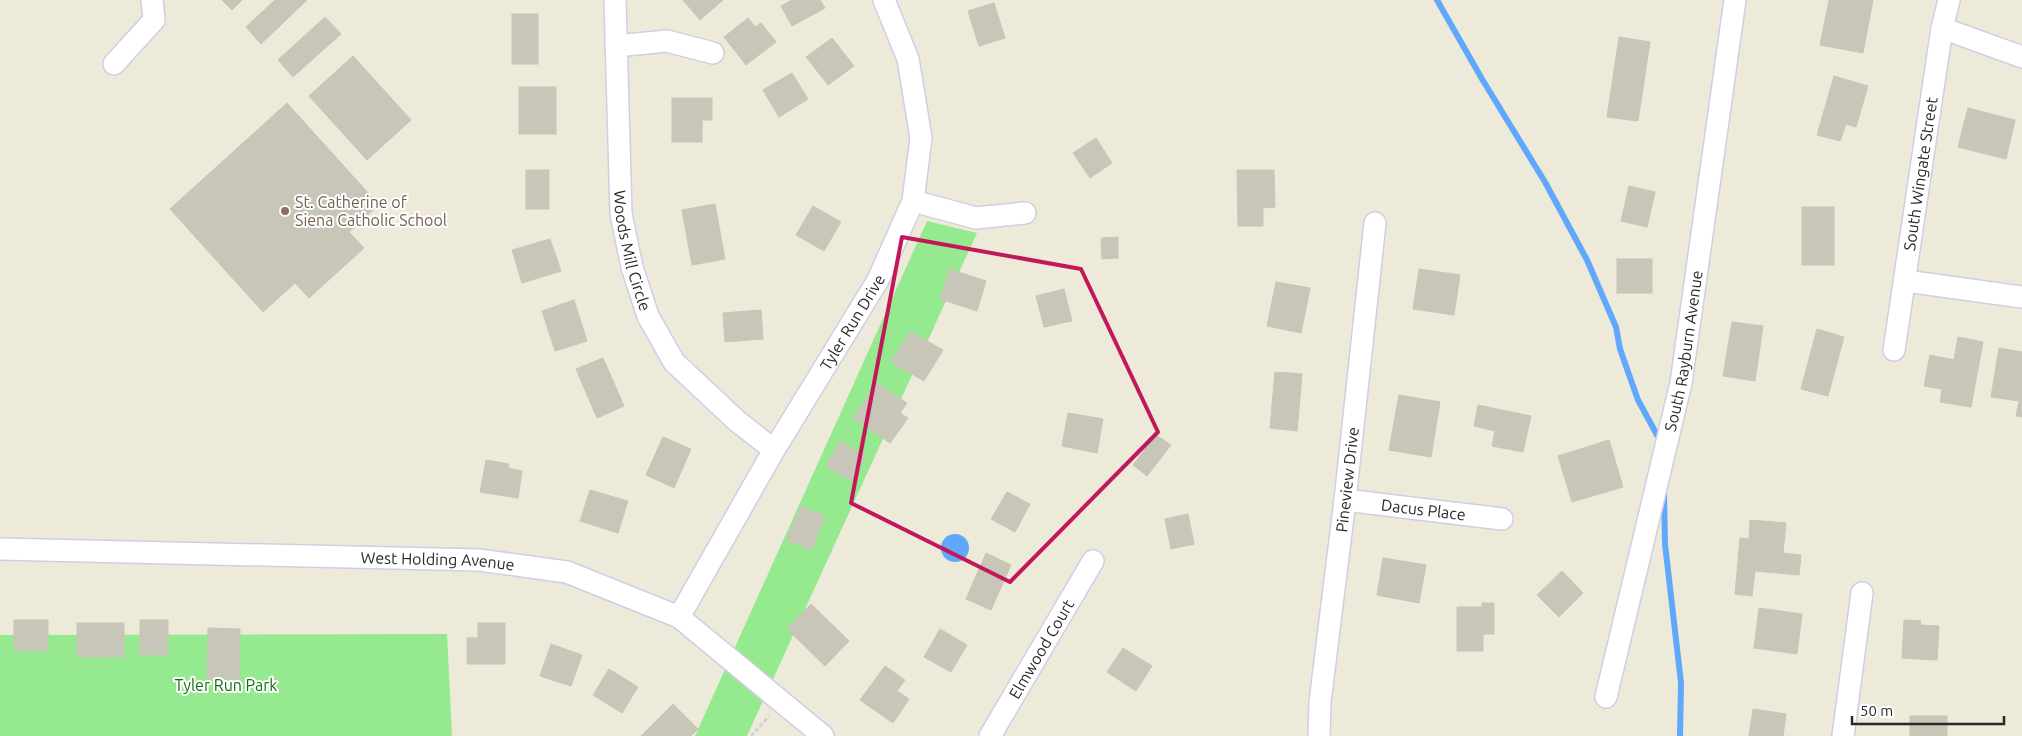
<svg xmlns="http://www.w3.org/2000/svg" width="2022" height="736" font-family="Ubuntu,sans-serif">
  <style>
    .green { fill: #95ea8f }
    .water { fill: #60a8fb }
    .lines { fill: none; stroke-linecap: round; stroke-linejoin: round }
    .stream { stroke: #60a8fb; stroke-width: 6 }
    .building { fill: #c8c6b9; stroke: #c8c6b2 }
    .minor-casing { stroke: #d0cee4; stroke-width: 24 }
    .path { stroke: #d0d0d0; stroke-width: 3; stroke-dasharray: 4 2.5; stroke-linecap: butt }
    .minor { stroke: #fff; stroke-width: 21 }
    .marked { fill: none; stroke: #c2185b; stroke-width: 4; stroke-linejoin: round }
    .education-dot { fill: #8d6e63; stroke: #fff; stroke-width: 2 }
    .labels { text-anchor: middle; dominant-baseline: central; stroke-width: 4; stroke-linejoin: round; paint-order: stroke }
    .street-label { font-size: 16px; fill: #292929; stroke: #fff }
    .education-label { font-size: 16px; fill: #785e54; stroke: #fff; text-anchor: start }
    .park-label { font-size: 16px; fill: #126d17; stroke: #fff }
  </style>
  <rect width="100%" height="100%" fill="#edead9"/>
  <!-- green -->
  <g class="green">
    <path d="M 927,221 L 977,233 L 747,736 L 695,736 Z"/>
    <path d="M 447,634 L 452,736 L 0,736 L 0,635 Z"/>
  </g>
  <!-- water -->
  <circle class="water" cx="955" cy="548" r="14"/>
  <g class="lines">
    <!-- stream -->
    <g class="stream">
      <path d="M 1437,0 L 1482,79 L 1545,182 L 1587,260 L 1616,327 L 1620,349 L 1638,400 L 1657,435"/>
      <path d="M 1664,493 L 1665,544 L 1681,683 L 1680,736"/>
    </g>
  </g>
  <!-- building -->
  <g class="building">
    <path d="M 222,0 L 242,0 L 232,10 Z"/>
    <path d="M 275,0 L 307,0 L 261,44 L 246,27 Z"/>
    <path d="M 683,0 L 723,0 L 700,20 Z"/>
    <path d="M 792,0 L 820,0 L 825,8 L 792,26 L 781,6 Z"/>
    <path d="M 1829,0 L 1873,0 L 1863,53 L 1820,45 Z"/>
    <path d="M 994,3 L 1005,38 L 979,46 L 968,11 Z"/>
    <rect x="512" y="14" width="26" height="50"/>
    <path d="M 325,17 L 341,34 L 293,77 L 278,60 Z"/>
    <path d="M 748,18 L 755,27 L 761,23 L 776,42 L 746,65 L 724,37 Z"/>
    <path d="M 1619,37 L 1650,42 L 1638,121 L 1607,117 Z"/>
    <path d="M 832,38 L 854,66 L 828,85 L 806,57 Z"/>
    <path d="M 353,56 L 411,120 L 367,160 L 309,96 Z"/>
    <path d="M 792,73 L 808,99 L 779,117 L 763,90 Z"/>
    <path d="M 1834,76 L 1868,86 L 1856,127 L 1846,124 L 1840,141 L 1817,135 Z"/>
    <rect x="519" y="87" width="37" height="47"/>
    <path d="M 672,98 L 712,98 L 712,120 L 702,120 L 702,142 L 672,142 Z"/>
    <path d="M 287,103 L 379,205 L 349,232 L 364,248 L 309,298 L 295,283 L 263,312 L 170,209 Z"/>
    <path d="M 1968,108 L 2015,120 L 2006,159 L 1958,147 Z"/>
    <path d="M 1096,138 L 1112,163 L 1090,178 L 1073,153 Z"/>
    <rect x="526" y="170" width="23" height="39"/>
    <path d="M 1237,170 L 1274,170 L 1275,207 L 1263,208 L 1263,226 L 1238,226 Z"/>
    <path d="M 1629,186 L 1655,192 L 1647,227 L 1621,221 Z"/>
    <path d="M 715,204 L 725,259 L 692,265 L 682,210 Z"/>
    <path d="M 813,206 L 841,222 L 824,251 L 796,235 Z"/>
    <rect x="1802" y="207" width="32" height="58"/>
    <path d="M 1118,237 L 1118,258 L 1102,259 L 1101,238 Z"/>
    <path d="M 550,239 L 561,271 L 522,283 L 512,250 Z"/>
    <rect x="1617" y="259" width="35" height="34"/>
    <path d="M 950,269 L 986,281 L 977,311 L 940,299 Z"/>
    <path d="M 1419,269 L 1460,275 L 1454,315 L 1413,309 Z"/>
    <path d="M 1276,282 L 1310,288 L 1301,333 L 1267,326 Z"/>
    <path d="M 1064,289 L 1072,321 L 1044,327 L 1036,296 Z"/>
    <path d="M 574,300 L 587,341 L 555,351 L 542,311 Z"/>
    <path d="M 761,310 L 763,339 L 725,342 L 723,313 Z"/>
    <path d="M 1732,322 L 1763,326 L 1755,381 L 1723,376 Z"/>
    <path d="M 1817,329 L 1844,337 L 1828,396 L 1801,389 Z"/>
    <path d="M 910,331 L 943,350 L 924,381 L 891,362 Z"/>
    <path d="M 1958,337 L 1983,342 L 1971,407 L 1940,402 L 1942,389 L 1924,386 L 1930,355 L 1954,360 Z"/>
    <path d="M 1999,348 L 2022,352 L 2022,417 L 2016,416 L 2019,401 L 1991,397 Z"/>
    <path d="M 603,358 L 624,406 L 597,418 L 576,369 Z"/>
    <path d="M 1275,372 L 1302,374 L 1297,431 L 1270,428 Z"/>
    <path d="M 877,383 L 907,403 L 900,413 L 908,418 L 890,443 L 853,418 Z"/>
    <path d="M 1399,395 L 1440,402 L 1431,457 L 1389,450 Z"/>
    <path d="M 1478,405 L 1531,416 L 1523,452 L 1492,446 L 1495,431 L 1474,426 Z"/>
    <path d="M 1068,413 L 1103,419 L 1097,453 L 1062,446 Z"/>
    <path d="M 1156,435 L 1171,445 L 1147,476 L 1133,465 Z"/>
    <path d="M 663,437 L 691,449 L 674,488 L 646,475 Z"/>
    <path d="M 1609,440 L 1623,487 L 1572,502 L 1558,456 Z"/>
    <path d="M 840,441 L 866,456 L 852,481 L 826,466 Z"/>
    <path d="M 486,460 L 509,464 L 508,468 L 522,471 L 518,498 L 480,492 Z"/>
    <path d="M 590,490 L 628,501 L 618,533 L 580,521 Z"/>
    <path d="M 1007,492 L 1030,504 L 1015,532 L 991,519 Z"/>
    <path d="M 801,506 L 825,516 L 811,550 L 786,540 Z"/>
    <path d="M 1188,514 L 1194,544 L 1171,549 L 1165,519 Z"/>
    <path d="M 1750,520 L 1786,523 L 1783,553 L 1801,555 L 1799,575 L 1755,571 L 1752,596 L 1735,594 L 1740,538 L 1749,539 Z"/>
    <path d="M 986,553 L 1011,565 L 991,610 L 966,599 Z"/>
    <path d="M 1383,558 L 1426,565 L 1419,603 L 1377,595 Z"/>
    <path d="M 1562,571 L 1583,593 L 1559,617 L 1537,595 Z"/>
    <path d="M 1482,603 L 1494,603 L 1494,634 L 1483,634 L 1483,651 L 1457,651 L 1457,607 L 1482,607 Z"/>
    <path d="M 811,604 L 849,641 L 825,666 L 787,629 Z"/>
    <path d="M 1759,608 L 1802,614 L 1797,654 L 1754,648 Z"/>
    <rect x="14" y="620" width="34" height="31"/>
    <rect x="140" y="620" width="28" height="35"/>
    <path d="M 1904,620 L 1921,621 L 1920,625 L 1939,626 L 1937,660 L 1902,658 Z"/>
    <rect x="77" y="623" width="47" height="34"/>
    <path d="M 478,623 L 505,623 L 505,664 L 467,664 L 467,638 L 478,638 Z"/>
    <path d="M 208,628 L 240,629 L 239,680 L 207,679 Z"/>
    <path d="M 940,629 L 967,645 L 951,672 L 924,657 Z"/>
    <path d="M 551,644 L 582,655 L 571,686 L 540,676 Z"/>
    <path d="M 1123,648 L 1152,666 L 1136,691 L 1107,672 Z"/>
    <path d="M 885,666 L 905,680 L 897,691 L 909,699 L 893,723 L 860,700 Z"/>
    <path d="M 609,669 L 638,687 L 622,713 L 593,695 Z"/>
    <path d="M 673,704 L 698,729 L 691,736 L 641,736 Z"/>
    <path d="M 1753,709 L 1786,714 L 1783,736 L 1749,736 Z"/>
    <rect x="1910" y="716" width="37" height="20"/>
  </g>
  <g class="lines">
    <defs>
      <g id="minor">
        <path id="s1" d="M 615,0 L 621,214 L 632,267 L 648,316 L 674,362 L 737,421 L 774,450"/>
        <path d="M 1942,28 L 2022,57"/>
        <path d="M 616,46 L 667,41 L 713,53"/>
        <path d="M 114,64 L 154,20 L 152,0"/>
        <path d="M 913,201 L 976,218 L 1025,213"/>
        <path d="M 1906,281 L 2022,297"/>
        <path id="s2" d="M 1894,350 L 1942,28 L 1949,0"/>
        <path id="s3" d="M 1345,500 L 1502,519"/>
        <path id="s4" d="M 0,549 L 479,560 L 567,572 L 679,617 L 823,736"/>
        <path id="s5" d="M 679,617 L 774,450 L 878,280 L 913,201 L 921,138 L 908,59 L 884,0"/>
        <path id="s6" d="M 1606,697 L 1681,383 L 1735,0"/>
        <path id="s7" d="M 990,736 L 1093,561"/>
        <path id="s8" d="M 1319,736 L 1320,702 L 1345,500 L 1375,223"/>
        <path d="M 1843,736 L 1862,593"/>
      </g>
    </defs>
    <!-- minor casing -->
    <use href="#minor" class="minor-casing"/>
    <!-- path -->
    <path class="path" d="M 751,736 L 769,716"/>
    <!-- minor -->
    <use href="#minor" class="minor"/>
  </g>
  <!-- marked area -->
  <path class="marked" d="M 902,237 L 1081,269 L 1158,432 L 1010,582 L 851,503 Z"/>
  <!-- markers -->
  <circle class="education-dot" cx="285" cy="211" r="5"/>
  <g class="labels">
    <!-- street labels -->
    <g class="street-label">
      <text stroke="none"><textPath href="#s2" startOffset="178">South Wingate Street</textPath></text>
      <text stroke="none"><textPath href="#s1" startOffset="252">Woods Mill Circle</textPath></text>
      <text stroke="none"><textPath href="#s5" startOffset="342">Tyler Run Drive</textPath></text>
      <text stroke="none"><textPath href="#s6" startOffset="355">South Rayburn Avenue</textPath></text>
      <text stroke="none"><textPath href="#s8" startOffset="258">Pineview Drive</textPath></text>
      <text stroke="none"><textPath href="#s3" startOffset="79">Dacus Place</textPath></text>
      <text stroke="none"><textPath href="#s4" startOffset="438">West Holding Avenue</textPath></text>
      <text stroke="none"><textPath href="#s7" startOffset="101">Elmwood Court</textPath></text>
    </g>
    <!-- education labels -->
    <g class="education-label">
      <text x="295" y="202">St. Catherine of<tspan x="295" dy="18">Siena Catholic School</tspan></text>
    </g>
    <!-- park labels -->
    <g class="park-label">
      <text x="226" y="685">Tyler Run Park</text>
    </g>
  </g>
  <!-- scale -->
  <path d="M1852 716v8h152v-8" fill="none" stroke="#292929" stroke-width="2.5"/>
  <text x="1860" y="716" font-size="15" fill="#292929" stroke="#ffffff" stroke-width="4" paint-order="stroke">50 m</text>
</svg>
